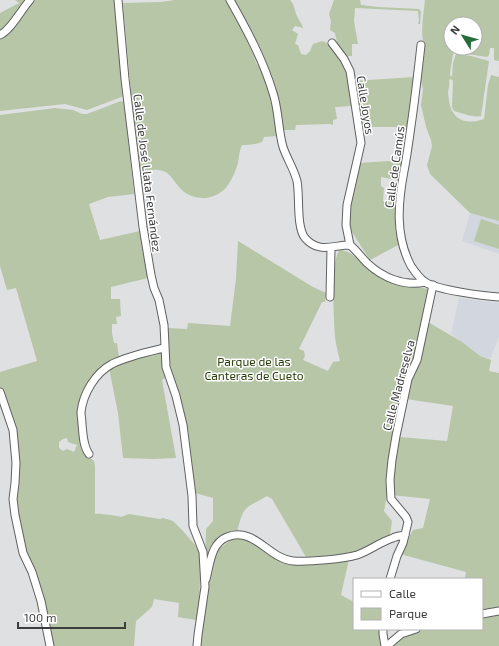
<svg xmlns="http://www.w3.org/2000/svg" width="499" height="646" font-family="'Exo 2',sans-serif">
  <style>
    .built { fill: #d2d6df }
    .green { fill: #b6c6a6; fill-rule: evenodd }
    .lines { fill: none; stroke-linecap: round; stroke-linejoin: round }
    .minor-casing { stroke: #606163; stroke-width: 9 }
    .minor { stroke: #fff; stroke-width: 7 }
    .labels { text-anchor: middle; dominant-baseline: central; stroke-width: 3; stroke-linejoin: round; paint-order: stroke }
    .street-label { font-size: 12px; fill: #3d3d3e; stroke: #fff }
    .park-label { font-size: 12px; fill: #2b3f0c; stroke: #fff }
  </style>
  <rect width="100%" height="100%" fill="#dfe0e2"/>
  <!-- built -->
  <g class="built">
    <path d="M 470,213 L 499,221 L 499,254 L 462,241 Z"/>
    <path d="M 459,298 L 499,303 L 499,337 L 490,359 L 479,356 L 451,334 Z"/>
  </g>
  <!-- green -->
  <g class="green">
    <path d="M 15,0 L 25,0 L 9,23 L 0,31 L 0,13 L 19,3 Z"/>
    <path d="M 34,0 L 115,0 L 124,96 L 87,110 L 65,104 L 0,111 L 0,38 L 9,33 Z"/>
    <path d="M 175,0 L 226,0 L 252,47 L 256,63 L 261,69 L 271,94 L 278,136 L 264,137 L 262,142 C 257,144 249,145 242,145 C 239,151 239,157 238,163 C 236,170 232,179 228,185 C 223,192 217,195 210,197 C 204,199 201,198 195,197 C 177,193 174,174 163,171 C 155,168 146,171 138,171 L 123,3 L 161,2 Z"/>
    <path d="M 234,0 L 290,0 C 295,5 294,10 297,16 C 299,21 302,23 303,28 L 295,26 L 292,30 L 298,34 L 295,44 L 298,45 L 301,54 L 306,55 L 310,51 L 313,44 L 322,41 L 327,43 L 340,57 L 346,66 L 352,106 L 335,107 L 337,119 L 333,120 L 333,125 L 330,124 L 296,125 L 295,130 L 283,130 L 276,90 L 269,70 L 255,38 Z"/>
    <path d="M 334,0 L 360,0 L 361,5 L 378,7 L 419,9 L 421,12 L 420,24 L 418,24 L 419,20 L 418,11 L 355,8 L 354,21 L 358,44 L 352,44 L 352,56 L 345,56 L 338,47 L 335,33 L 330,30 L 331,21 L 329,14 Z"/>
    <path d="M 425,0 L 499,0 L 499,61 L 494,60 L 494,48 L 490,48 L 489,55 L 487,57 L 455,52 L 453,54 L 450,73 L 450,75 L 452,77 L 453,63 L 456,54 L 471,56 L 489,61 L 481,116 C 473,118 462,113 454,111 L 452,107 L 453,81 L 451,79 L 449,80 C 450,85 449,87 448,92 C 448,94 449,99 449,101 C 452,121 467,125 484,119 L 488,85 L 491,75 L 499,77 L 499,221 L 470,213 L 430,174 L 427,165 L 432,146 L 431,140 L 426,127 L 421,105 L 423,89 L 420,79 L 424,43 C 420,33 424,11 425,0 ZM 451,24 L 475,24 L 475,48 L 451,48 Z"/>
    <path d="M 415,77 L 408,127 L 361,127 L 352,81 Z"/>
    <path d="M 121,101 L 124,102 L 134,194 L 108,197 L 89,204 L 100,240 L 140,231 L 148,278 L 111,287 L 111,299 L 120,299 L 121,316 L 116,317 L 117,324 L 112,324 L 112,333 L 114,343 L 117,343 L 119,357 L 107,363 L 82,399 L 85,454 L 94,461 L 95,466 L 95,514 C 99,513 117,516 121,517 L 129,514 L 160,519 L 163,518 L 173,521 L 183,531 L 195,545 L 201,556 L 199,607 L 196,620 L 178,617 L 179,603 L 154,599 L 152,607 L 136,621 L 134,646 L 52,646 L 44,605 L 37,578 L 27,551 L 22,536 L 15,501 L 17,437 L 15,423 L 0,387 L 0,372 L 37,361 L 16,288 L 7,290 L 0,266 L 0,115 L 55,108 L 73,110 L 82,114 L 87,114 ZM 67,438 L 68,442 L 77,445 L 74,452 L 67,449 L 63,451 L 59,448 L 59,442 L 63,439 Z"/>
    <path d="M 404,160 L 400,181 L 381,177 L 381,186 L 384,188 L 383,201 L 396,202 C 395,216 393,231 400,244 L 370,260 L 350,229 L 348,216 L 359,163 Z"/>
    <path d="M 481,219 L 499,225 L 499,249 L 474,241 Z"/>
    <path d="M 238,241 L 313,287 L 326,293 L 325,302 L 322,302 L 299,349 L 304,351 L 305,356 L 303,360 L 328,371 L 333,362 L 340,361 C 338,353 336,345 335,337 C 334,322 330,258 340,250 C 358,252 368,273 385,279 C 397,284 416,286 428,289 L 423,319 L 414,359 L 401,396 L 395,422 L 390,453 L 387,495 L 384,511 L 392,521 L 390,535 L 379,541 L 350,554 L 306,557 L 272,499 L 267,496 C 245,509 244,504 237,532 L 225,535 L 205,569 L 206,529 L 213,521 L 213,498 L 195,493 L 168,364 L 167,328 L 187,329 L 188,323 L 230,326 L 236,279 Z"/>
    <path d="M 428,322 L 462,342 L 480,356 L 491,360 L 489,371 L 499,373 L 499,609 L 482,610 L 482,579 L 465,579 L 466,572 L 400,554 L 413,530 L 423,528 L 430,499 L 391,495 L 391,483 L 399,437 L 447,441 L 453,406 L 406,399 Z"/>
    <path d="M 162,351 L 162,367 L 166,377 L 162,380 L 176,458 L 154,459 L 123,458 L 118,413 L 109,368 L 116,364 Z"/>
    <path d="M 242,538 L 254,541 L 282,563 L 293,565 L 349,559 L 341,595 L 354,602 L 354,629 L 381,629 L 381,646 L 199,646 L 208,583 L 216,551 L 231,540 Z"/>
    <path d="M 499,614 L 499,646 L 391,646 L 403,634 L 426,629 L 482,629 L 482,617 Z"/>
  </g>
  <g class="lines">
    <defs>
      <g id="minor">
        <path d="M 118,0 L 125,79 L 143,227 L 151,275 L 154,288 L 159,300 L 164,325 L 166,367 L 176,396 L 183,425 L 192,496 L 193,526 L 203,552 L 205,587 L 198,635 L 197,646"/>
        <path d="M 230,0 C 247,30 263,60 273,93 C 279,111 278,130 283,147 C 287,159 294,169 297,181 C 300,195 296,227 305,238 C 319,254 333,245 350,245 C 357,251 361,257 367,263 C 382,277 404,287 425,282"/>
        <path d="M 0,35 C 11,30 21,10 30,0"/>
        <path d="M 332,43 L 344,59 L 350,71 L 361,143 L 347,205 L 346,225 L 350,245"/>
        <path d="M 421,45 C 418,72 415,99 411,126 C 409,141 407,156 404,171 C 398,203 395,236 411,266 C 415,272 419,278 425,282 C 437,290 484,296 499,297"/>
        <path d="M 330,297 L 331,248"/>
        <path d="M 0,392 L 13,430 L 16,463 L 15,483 L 13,499 L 15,515 L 23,553 L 32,572 L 41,601 L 50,646"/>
        <path d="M 89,454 C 83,446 83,434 82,424 C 82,420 81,416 81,412 C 83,394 95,373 112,364 C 128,356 147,352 164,348"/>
        <path d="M 206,579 C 210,564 211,543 227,537 C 254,526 269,559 293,561 C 308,562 344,559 357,555 C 369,551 380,542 393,538 C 396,536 401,536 405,535"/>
        <path d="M 390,579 L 397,556 L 403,543 L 408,522 L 406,517 L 391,499 L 390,480 L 392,460 L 396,436 L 408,379 L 417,360 L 433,285"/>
        <path d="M 482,614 L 499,611"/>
        <path d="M 383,629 L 383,634 L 385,646"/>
        <path d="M 387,646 L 401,634 L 416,629"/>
      </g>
    </defs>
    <!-- minor casing -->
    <use href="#minor" class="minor-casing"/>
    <!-- minor -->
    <use href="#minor" class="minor"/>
  </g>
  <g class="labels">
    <!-- street labels -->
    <g class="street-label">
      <text transform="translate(366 105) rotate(81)">Calle Joyos</text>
      <text transform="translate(394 167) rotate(-82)">Calle de Camús</text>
      <text transform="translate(148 173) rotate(83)">Calle de José Llata Fernández</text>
      <text transform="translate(398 385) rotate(-75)">Calle Madreselva</text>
    </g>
    <!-- park labels -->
    <g class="park-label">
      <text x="254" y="361">Parque de las<tspan x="254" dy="14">Canteras de Cueto</tspan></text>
    </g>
  </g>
  <!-- legend -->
  <rect x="353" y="578" width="130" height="52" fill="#ffffff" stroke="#b1b1b2"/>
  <rect x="361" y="591" width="20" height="6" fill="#ffffff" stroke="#b1b1b2"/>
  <text x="389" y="598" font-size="12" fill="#3d3d3e">Calle</text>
  <rect x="361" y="608" width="20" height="12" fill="#b6c6a6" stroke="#b1b1b2"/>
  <text x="389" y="618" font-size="12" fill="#3d3d3e">Parque</text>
  <!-- north arrow -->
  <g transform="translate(463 36) rotate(307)"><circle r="19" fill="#ffffff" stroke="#b1b1b2"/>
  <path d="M0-3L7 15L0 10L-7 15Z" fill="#256e3c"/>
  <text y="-6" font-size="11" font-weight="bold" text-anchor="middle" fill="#3d3d3e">N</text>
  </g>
  <!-- scale -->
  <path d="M18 622v6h107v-6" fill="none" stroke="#3d3d3e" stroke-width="2"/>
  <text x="24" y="622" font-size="12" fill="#3d3d3e" stroke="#ffffff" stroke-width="3" paint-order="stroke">100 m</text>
</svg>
